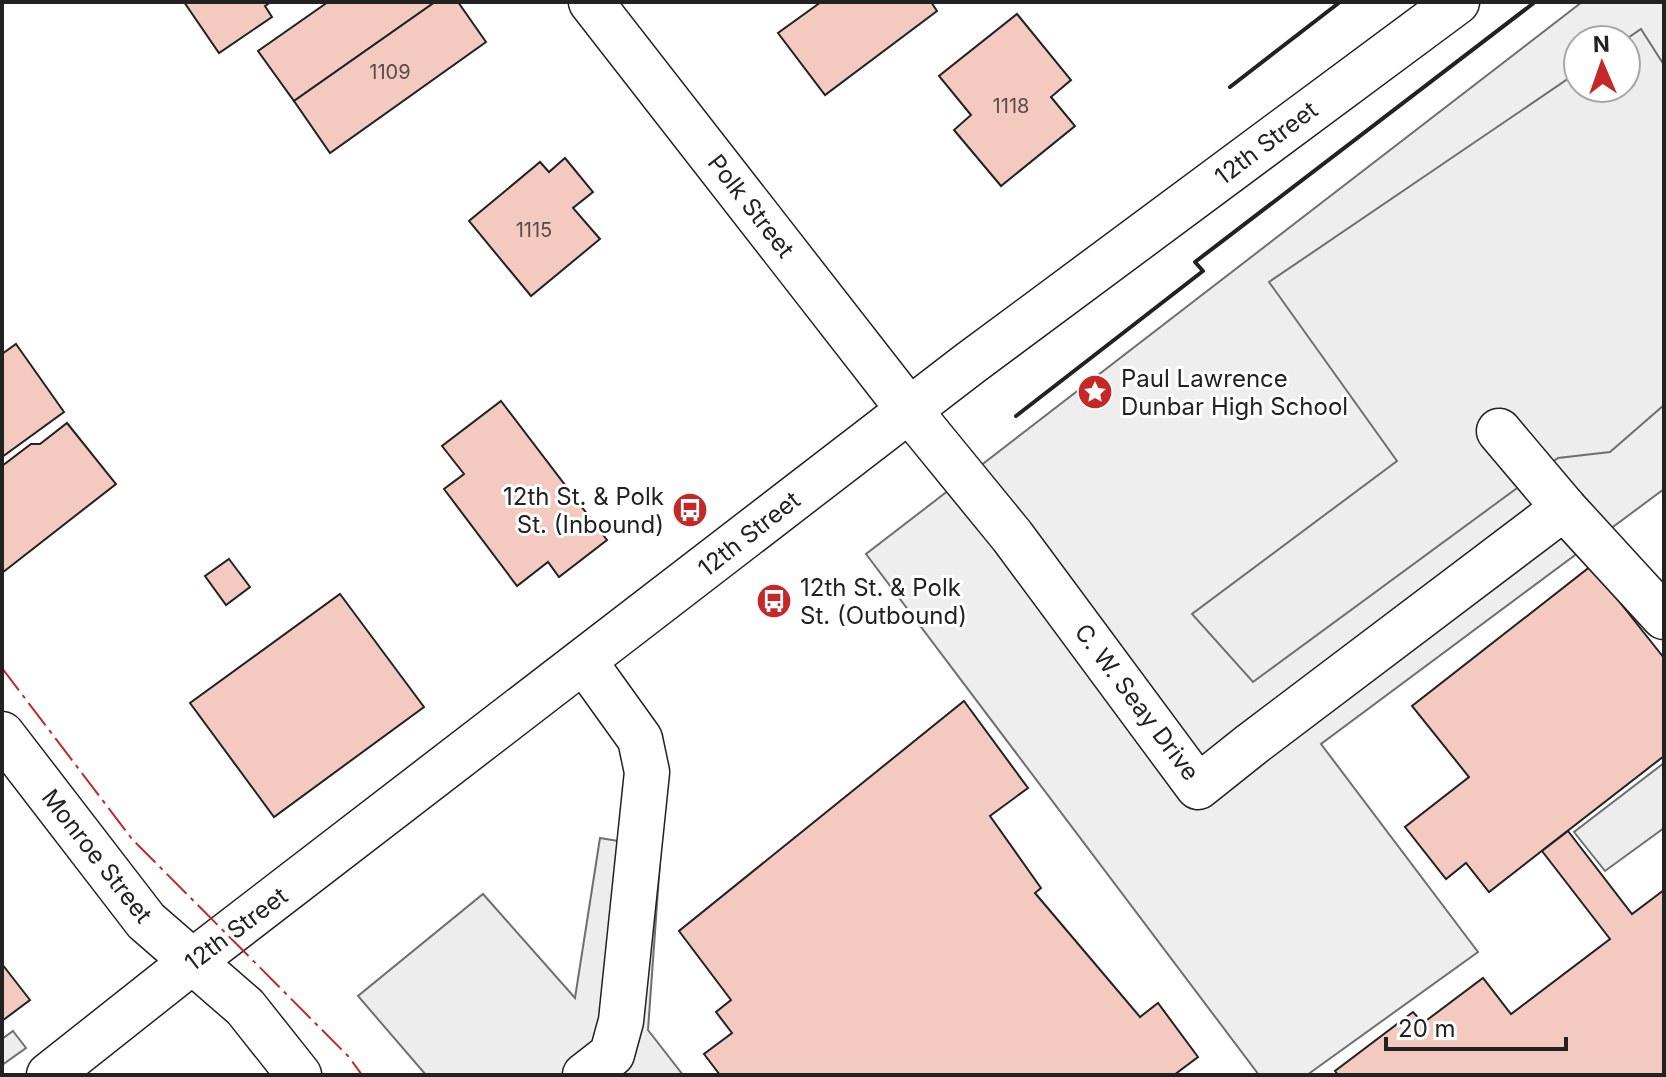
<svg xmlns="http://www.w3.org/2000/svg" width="1666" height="1077" font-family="Inter,sans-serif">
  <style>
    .green { fill: #eee; stroke: #6f6f6f; stroke-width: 2; fill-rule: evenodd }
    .parking { fill: #ededed; stroke: #6f6f6f; stroke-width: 2 }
    .building { fill: #f3c9c0; stroke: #222; stroke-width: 2 }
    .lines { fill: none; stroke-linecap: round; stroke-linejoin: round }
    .minor-casing { stroke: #222; stroke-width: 47 }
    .major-casing { stroke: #222; stroke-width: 47 }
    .minor { stroke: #fff; stroke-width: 44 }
    .major { stroke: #fff; stroke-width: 44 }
    .wall { stroke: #222; stroke-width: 4 }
    .power { stroke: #c62828; stroke-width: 2; stroke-dasharray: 28 6 4 6; stroke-linecap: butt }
    .labels { text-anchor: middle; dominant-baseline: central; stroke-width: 6; stroke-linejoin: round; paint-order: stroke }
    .number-label { font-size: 20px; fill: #564c4a }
    .street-label { font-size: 24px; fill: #222; stroke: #fff }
    .poi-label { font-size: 24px; fill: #222; stroke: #fff; text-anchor: start }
  </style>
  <rect width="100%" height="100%" fill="#fff"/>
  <!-- green -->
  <path class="green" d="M 1582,2 L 1664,2 L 1664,489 L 1321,744 L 1478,952 L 1307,1075 L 1259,1075 L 866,554 ZM 1578,40 L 1626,40 L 1626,88 L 1578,88 Z"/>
  <!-- parking -->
  <g class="parking">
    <path d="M 1641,29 L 1664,65 L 1664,405 L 1610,452 L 1558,458 L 1253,682 L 1192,614 L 1397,461 L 1269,282 L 1578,72 L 1578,88 L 1626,88 L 1625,40 Z"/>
    <path d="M 1664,763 L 1664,828 L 1605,871 L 1574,832 Z"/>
    <path d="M 600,838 L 661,848 L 648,1030 L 683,1075 L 426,1075 L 358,996 L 483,894 L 575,998 Z"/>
    <path d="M 13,1031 L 26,1048 L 2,1065 L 2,1039 Z"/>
  </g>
  <!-- building -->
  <g class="building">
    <path d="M 184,2 L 271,2 L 265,6 L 272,17 L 219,53 Z"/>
    <path d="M 328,2 L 435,2 L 294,101 L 258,51 Z"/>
    <path d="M 435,2 L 458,2 L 486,42 L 330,153 L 294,101 Z"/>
    <path d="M 821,2 L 931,2 L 937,11 L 825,95 L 778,33 Z"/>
    <path d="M 1017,14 L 1071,80 L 1051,97 L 1075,126 L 1001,186 L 954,130 L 971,115 L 939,76 Z"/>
    <path d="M 565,158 L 593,192 L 573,208 L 600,239 L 531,296 L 469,221 L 540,162 L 549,172 Z"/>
    <path d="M 16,344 L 64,412 L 2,457 L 2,354 Z"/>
    <path d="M 501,401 L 607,540 L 559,577 L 548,562 L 517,586 L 444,489 L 464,474 L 442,446 Z"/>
    <path d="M 67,423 L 116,484 L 2,573 L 2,466 L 31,444 L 40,444 Z"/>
    <path d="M 229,559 L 250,587 L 226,605 L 205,576 Z"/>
    <path d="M 1591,566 L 1664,658 L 1664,756 L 1489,892 L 1466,863 L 1446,879 L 1405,827 L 1469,777 L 1412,706 Z"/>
    <path d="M 340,594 L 424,707 L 274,817 L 190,703 Z"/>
    <path d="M 964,701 L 1028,788 L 990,816 L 1041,888 L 1035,893 L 1140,1017 L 1158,1003 L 1198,1057 L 1174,1075 L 720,1075 L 704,1054 L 732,1033 L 716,1012 L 731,1000 L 679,931 Z"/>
    <path d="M 1568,831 L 1632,914 L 1664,890 L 1664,1075 L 1338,1075 L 1335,1071 L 1413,1012 L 1423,1023 L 1483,978 L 1511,1014 L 1610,939 L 1542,851 Z"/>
    <path d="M 2,964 L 30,1000 L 2,1021 Z"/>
  </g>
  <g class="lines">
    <defs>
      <g id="minor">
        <path d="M 591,2 L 909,410 L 1012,536 L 1198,787 L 1252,744 L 1564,508"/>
        <path d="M 1499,431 L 1564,508 L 1664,617"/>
        <path d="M 584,661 L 640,739 L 647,772 L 621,1021 L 612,1054 L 585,1075"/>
        <path d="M 2,734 L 146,921 L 245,1007 L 299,1075"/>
      </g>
      <path id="major" d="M 49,1075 L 193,961 L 969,364 L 1457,2"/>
    </defs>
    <!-- minor casing -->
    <use href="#minor" class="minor-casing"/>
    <!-- major casing -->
    <use href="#major" class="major-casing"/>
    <!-- minor -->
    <use href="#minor" class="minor"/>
    <!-- major -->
    <use href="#major" class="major"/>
    <!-- wall -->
    <g class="wall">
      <path d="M 1230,87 L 1340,2"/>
      <path d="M 1016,416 L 1203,271 L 1195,262 L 1535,2"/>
    </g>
    <!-- power -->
    <path class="power" d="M 2,668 L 132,839 L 349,1057 L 362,1075"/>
  </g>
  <!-- icons -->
  <defs>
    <symbol id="sight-disc" viewBox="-11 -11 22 22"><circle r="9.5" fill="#c62828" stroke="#fff"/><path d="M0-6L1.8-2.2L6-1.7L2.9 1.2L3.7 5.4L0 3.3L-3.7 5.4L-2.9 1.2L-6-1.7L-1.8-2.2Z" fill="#fff"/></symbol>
    <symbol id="bus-disc" viewBox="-11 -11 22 22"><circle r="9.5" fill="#c62828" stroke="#fff"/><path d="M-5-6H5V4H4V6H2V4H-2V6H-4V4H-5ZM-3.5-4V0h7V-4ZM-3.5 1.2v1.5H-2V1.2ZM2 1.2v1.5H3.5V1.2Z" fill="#fff"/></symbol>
  </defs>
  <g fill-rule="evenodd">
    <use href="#sight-disc" x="1075" y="372" width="40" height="40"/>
    <use href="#bus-disc" x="670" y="490" width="40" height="40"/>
    <use href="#bus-disc" x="754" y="581" width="40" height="40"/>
  </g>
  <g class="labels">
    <!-- number labels -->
    <g class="number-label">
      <text x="390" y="72">1109</text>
      <text x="1011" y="106">1118</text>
      <text x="534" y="230">1115</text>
    </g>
    <!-- street labels -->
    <g class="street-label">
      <text transform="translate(1266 143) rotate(-37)">12th Street</text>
      <text transform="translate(751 206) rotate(52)">Polk Street</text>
      <text transform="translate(749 534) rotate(-38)">12th Street</text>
      <text transform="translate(1137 702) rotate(53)">C. W. Seay Drive</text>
      <text transform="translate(97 856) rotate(52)">Monroe Street</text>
      <text transform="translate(236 929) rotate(-37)">12th Street</text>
    </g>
    <!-- poi labels -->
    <g class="poi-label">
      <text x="1121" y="378">Paul Lawrence<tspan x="1121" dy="28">Dunbar High School</tspan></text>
      <text x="664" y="496" text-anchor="end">12th St. &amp; Polk<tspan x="664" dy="28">St. (Inbound)</tspan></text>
      <text x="800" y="587">12th St. &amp; Polk<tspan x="800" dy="28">St. (Outbound)</tspan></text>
    </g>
  </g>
  <!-- border -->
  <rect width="1666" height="1077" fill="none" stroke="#222222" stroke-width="8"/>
  <!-- north arrow -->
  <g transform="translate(1602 64) rotate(358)"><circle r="38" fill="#ffffff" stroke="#a7a7a7" stroke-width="2"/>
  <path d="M0-6L14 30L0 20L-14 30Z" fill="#c62828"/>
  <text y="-12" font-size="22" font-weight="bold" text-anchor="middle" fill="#222222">N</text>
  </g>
  <!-- scale -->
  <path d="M1386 1037v12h180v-12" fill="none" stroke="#222222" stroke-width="4"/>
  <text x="1398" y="1037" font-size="24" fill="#222222" stroke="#ffffff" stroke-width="6" paint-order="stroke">20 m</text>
</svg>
